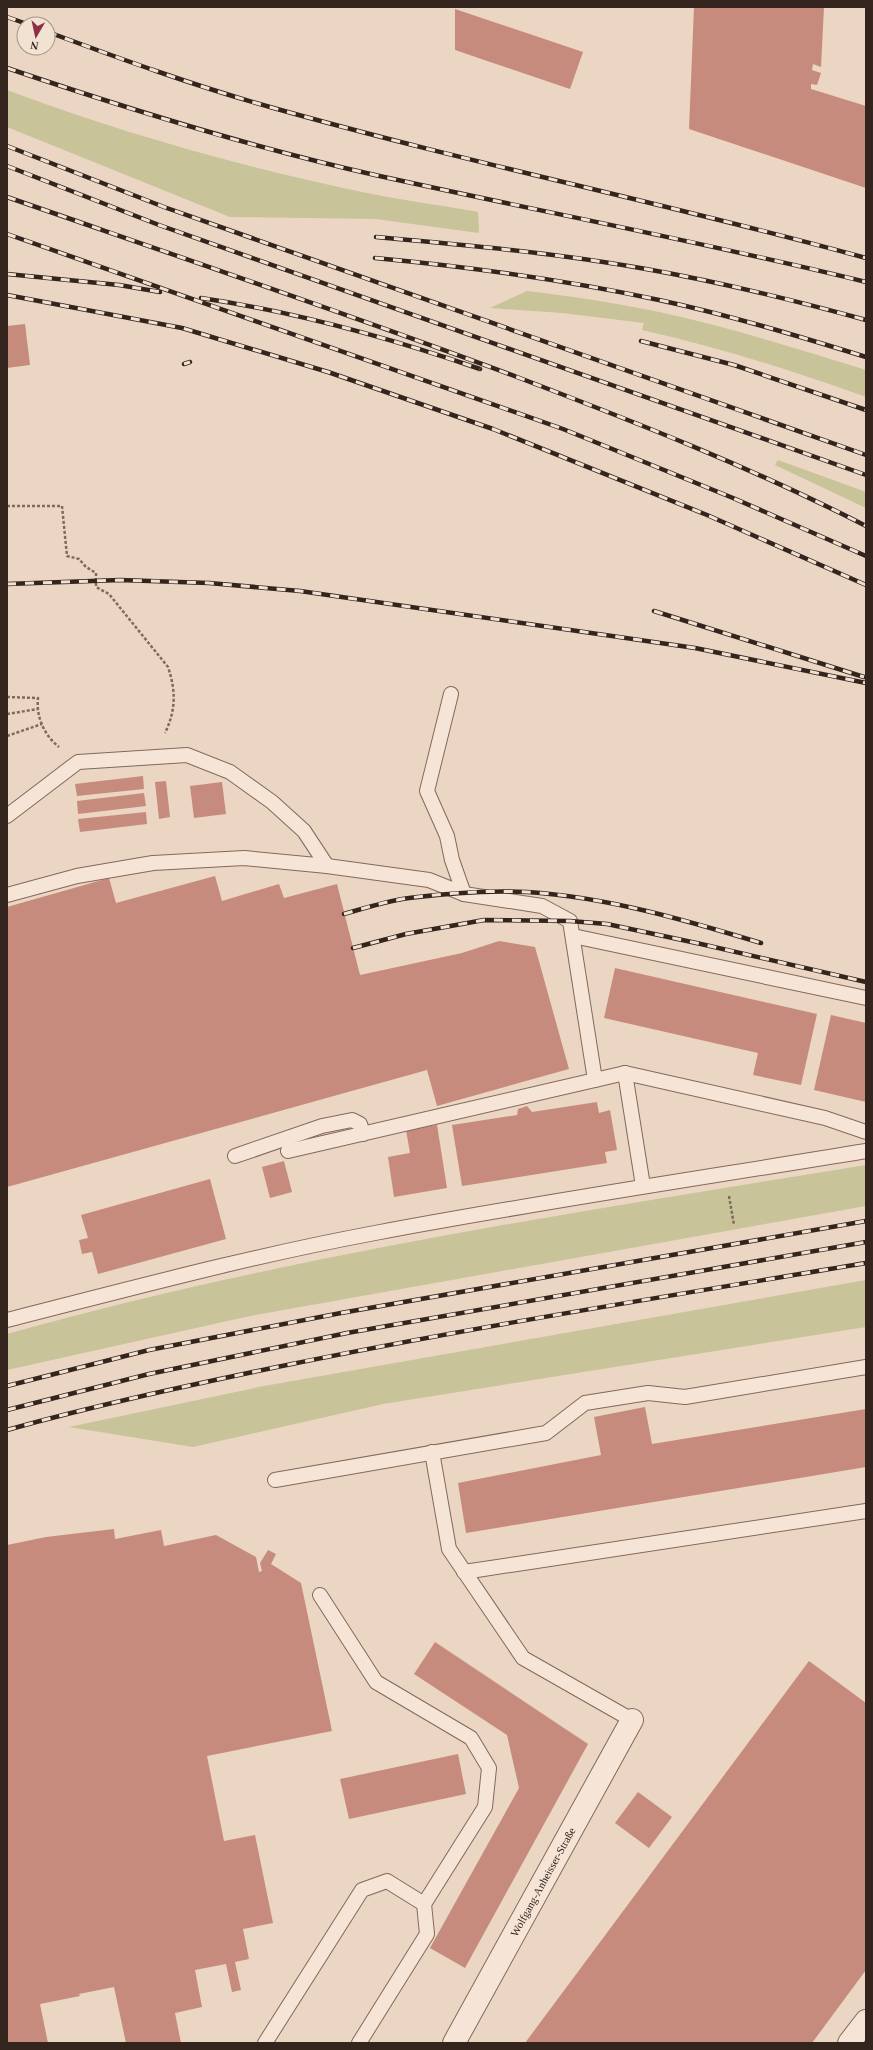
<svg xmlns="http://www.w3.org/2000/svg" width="873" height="2050" font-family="Georgia,serif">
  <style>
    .green { fill: #c8c398 }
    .building { fill: #c68b7c }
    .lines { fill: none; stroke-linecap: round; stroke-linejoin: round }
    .service-casing { stroke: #83685b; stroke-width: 16 }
    .minor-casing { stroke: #83685b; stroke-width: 24 }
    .path { stroke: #83685b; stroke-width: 2.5; stroke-dasharray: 3 2; stroke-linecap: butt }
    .service { stroke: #f6e5d6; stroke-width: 14 }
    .minor { stroke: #f6e5d6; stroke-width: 22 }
    .rail-casing { stroke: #34241e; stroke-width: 4.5 }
    .rail { stroke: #f2e2d2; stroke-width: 3; stroke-dasharray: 9; stroke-linecap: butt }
    .labels { text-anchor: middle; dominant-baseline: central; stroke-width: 3; stroke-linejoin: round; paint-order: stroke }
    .street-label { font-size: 11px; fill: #34241e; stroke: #f2e2d2 }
  </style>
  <rect width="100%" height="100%" fill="#ead6c3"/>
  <!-- green -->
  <g class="green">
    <path d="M 7,90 C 122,133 242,167 362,192 C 400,200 440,205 478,212 L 479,233 L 376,219 L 230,217 L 7,127 Z"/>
    <path d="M 527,291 C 571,296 616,303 659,312 C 729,327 798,349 866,370 L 866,397 C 793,371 719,347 642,330 L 644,323 L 562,313 L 490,308 Z"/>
    <path d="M 778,460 L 866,492 L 866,508 L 775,465 Z"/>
    <path d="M 866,1165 L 866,1206 L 250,1316 L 7,1370 L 7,1334 C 289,1255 578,1212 866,1165 Z"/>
    <path d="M 866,1280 L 866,1327 L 383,1404 L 193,1447 L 69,1427 L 264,1386 Z"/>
  </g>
  <!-- building -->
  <g class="building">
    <path d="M 694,7 L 824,7 L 821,67 L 813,64 L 812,70 L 821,73 L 817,85 L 811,84 L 811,89 L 866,106 L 866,188 L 689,129 Z"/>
    <path d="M 455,9 L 583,52 L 570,89 L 455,50 Z"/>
    <path d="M 25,324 L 30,365 L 7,368 L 7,326 Z"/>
    <path d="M 143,776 L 144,789 L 77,796 L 75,784 Z"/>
    <path d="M 166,781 L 170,817 L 159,819 L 155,782 Z"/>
    <path d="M 222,782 L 226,814 L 194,818 L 190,786 Z"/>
    <path d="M 144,793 L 146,806 L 78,814 L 77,801 Z"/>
    <path d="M 146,812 L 147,824 L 80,832 L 78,819 Z"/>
    <path d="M 215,876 L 222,901 L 279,884 L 284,898 L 337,884 L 360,975 L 462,953 L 499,941 L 535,947 L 569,1069 L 437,1106 L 427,1070 L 7,1187 L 7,907 L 109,878 L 116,903 Z"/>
    <path d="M 615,968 L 817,1014 L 801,1085 L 753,1075 L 758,1053 L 604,1018 Z"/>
    <path d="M 831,1015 L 866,1023 L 866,1102 L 814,1090 Z"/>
    <path d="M 597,1102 L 599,1113 L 610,1110 L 617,1150 L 605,1152 L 607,1163 L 462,1186 L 452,1125 L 517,1115 L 518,1109 L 527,1106 L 532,1112 Z"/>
    <path d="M 437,1125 L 447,1188 L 394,1197 L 388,1157 L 410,1153 L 406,1130 Z"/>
    <path d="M 284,1161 L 292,1192 L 270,1198 L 262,1167 Z"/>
    <path d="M 210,1179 L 226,1239 L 98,1274 L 92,1252 L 82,1254 L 79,1240 L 88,1238 L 81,1215 Z"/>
    <path d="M 645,1407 L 652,1444 L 866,1409 L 866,1467 L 466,1533 L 458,1483 L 601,1455 L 594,1417 Z"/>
    <path d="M 114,1529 L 115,1539 L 161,1530 L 164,1546 L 216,1535 L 256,1557 L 259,1572 L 262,1571 L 260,1563 L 268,1550 L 276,1554 L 271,1564 L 301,1583 L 332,1731 L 207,1756 L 224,1841 L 255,1835 L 273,1923 L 243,1929 L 249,1959 L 235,1962 L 241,1990 L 232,1992 L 226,1964 L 195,1970 L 202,2007 L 175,2013 L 181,2043 L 126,2043 L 114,1987 L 79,1994 L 80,1996 L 40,2004 L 48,2043 L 7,2043 L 7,1545 L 46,1537 Z"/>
    <path d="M 435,1642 L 588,1744 L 465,1968 L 430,1948 L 519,1788 L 507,1735 L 414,1674 Z"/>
    <path d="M 809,1661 L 866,1703 L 866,1970 L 812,2043 L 525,2043 Z"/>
    <path d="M 458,1754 L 466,1794 L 349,1819 L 340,1779 Z"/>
    <path d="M 638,1792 L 672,1817 L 649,1848 L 615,1823 Z"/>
  </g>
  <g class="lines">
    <defs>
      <g id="service">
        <path d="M 451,694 L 427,791 L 447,836 L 452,860 L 464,894 L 542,906 L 570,921 L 595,1080 L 625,1073 L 825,1118 L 866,1132"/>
        <path d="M 7,816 L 78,762 L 187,755 L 230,772 L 272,802 L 304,831 L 327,866"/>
        <path d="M 7,895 L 77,876 L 153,863 L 244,858 L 327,866 L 429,880 L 464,894"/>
        <path d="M 573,936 L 866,998"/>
        <path d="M 625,1073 L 643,1186"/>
        <path d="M 288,1151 L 595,1080"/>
        <path d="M 235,1156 L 322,1126 L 352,1120 L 360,1124 L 363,1134"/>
        <path d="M 7,1320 C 129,1289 251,1256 375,1233 C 538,1202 702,1178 866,1151"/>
        <path d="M 432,1452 L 449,1549 L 523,1658 L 632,1720"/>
        <path d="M 275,1480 L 546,1433 L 585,1403 L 648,1393 L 685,1397 L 866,1367"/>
        <path d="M 464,1572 L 866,1511"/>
        <path d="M 320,1595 L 376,1682 L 471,1738 L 489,1768 L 485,1807 L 424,1904"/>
        <path d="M 265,2043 L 362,1890 L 387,1881 L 424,1904 L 427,1934 L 359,2043"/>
      </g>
      <g id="minor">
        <path id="s1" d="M 454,2043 L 632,1720"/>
        <path d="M 849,2043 L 866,2021"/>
      </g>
    </defs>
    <!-- service casing -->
    <use href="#service" class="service-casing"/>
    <!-- minor casing -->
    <use href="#minor" class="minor-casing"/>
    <!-- path -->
    <g class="path">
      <path d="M 7,506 L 62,506 L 67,556 L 79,559 L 86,567 L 96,573 L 96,587 L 109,594 L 168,667 C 176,691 176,710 165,733"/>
      <path d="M 7,697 L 38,698 C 36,717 44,735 59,747"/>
      <path d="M 7,714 L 38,709"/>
      <path d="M 7,736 L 42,724"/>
      <path d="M 729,1196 L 734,1225"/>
    </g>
    <!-- service -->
    <use href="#service" class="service"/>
    <!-- minor -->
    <use href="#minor" class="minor"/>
    <defs>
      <g id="rail">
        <path d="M 7,17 L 27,24"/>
        <path d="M 48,32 C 121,59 195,86 270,107 C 468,163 669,204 866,258"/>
        <path d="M 7,68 C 128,109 250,147 375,175 C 538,211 703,242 866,282"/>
        <path d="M 7,146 L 164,207 L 866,455"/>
        <path d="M 7,166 L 159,225 L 866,475"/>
        <path d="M 7,197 C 177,256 348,314 517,377 C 635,422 753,468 866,526"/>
        <path d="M 7,234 L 563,429 L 733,498 L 866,556"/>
        <path d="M 376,237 C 466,245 556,253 646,269 C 720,282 793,300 866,320"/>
        <path d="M 375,258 C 471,267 565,280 659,300 C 729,315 798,336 866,357"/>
        <path d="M 7,274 L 119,285 L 160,292"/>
        <path d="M 7,295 L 182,328 L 328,372 L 493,429 L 707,515 L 866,585"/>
        <path d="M 201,298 C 296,312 390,338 480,369"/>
        <path d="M 641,341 L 734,365 L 866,410"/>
        <path d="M 184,364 L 190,362"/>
        <path d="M 7,584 L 120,580 L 209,583 L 300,591 L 695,648 L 866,683"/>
        <path d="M 654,611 L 864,677"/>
        <path d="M 344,914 C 365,908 387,901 409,898 C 448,893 488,890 527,892 C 607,897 685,920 761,943"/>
        <path d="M 353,948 L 406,934 L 484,920 L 570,921 L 607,924 L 701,944 L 866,982"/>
        <path d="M 7,1386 L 149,1350 L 341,1313 L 866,1221"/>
        <path d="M 7,1410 L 149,1374 L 347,1333 L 866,1242"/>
        <path d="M 7,1430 C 96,1405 186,1386 277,1367 C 472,1327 669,1296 866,1263"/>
      </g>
    </defs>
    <!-- rail casing -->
    <use href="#rail" class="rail-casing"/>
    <!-- rail -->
    <use href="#rail" class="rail"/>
  </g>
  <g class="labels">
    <!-- street labels -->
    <g class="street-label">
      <text stroke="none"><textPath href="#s1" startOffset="184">Wolfgang-Anheisser-Straße</textPath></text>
    </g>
  </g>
  <!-- border -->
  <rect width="873" height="2050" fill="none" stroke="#34241e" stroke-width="16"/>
  <!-- north arrow -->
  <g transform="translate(36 36) rotate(189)"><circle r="19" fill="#f2e2d2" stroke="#a6968a"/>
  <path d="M0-3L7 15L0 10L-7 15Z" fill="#8e3045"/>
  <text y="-6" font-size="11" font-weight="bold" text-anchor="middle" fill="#34241e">N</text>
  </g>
</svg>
